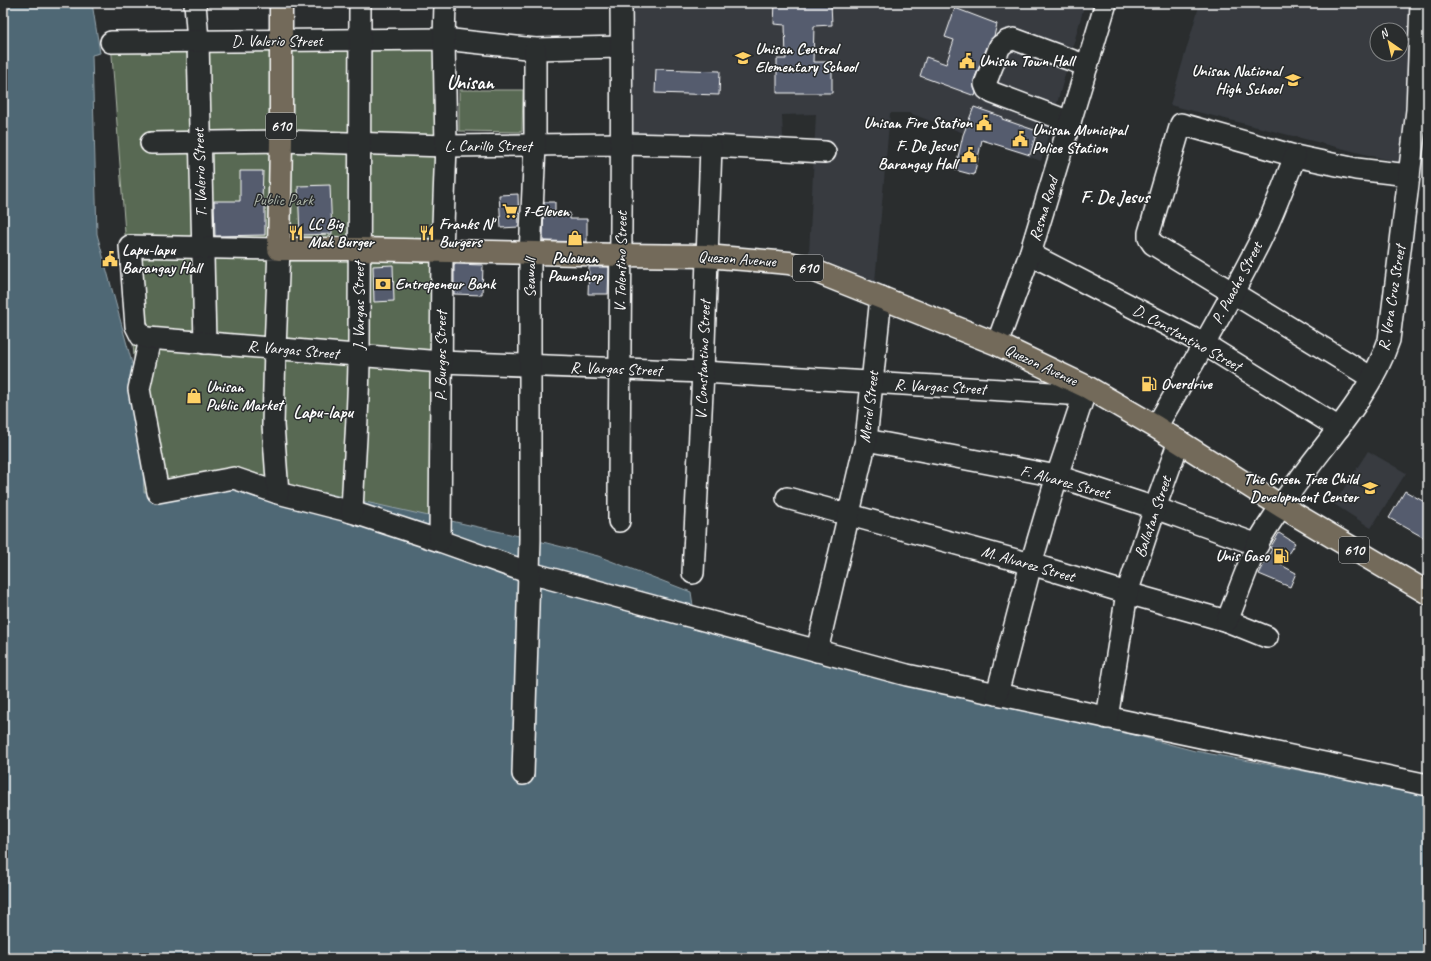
<svg xmlns="http://www.w3.org/2000/svg" width="1431" height="961" font-family="Caveat,sans-serif">
  <style>
    .built { fill: #373b41; fill-rule: evenodd }
    .green { fill: #596952; stroke: #acb4a8 }
    .water { fill: #4f6774; stroke: #95a4ac }
    .building { fill: #555c6e; stroke: #fff }
    .lines { fill: none; stroke-linecap: round; stroke-linejoin: round }
    .minor-casing { stroke: #fff; stroke-width: 24 }
    .major-casing { stroke: #fff; stroke-width: 25 }
    .minor { stroke: #2a2d2e; stroke-width: 21 }
    .major { stroke: #736b5a; stroke-width: 22 }
    .labels { text-anchor: middle; dominant-baseline: central; stroke-width: 3; stroke-linejoin: round; paint-order: stroke }
    .shield { fill: #2a2d2e; stroke: #bfc0c0; stroke-width: 1 }
    .shield-label { font-size: 15px; font-weight: bold; fill: #fff }
    .street-label { font-size: 16px; fill: #fff; stroke: #2a2d2e }
    .poi-label { font-size: 16px; font-weight: bold; fill: #fff; stroke: #2a2d2e; text-anchor: start }
    .park-label { font-size: 16px; fill: #acb4a8; stroke: #2a2d2e }
    .quarter-label { font-size: 18px; font-weight: bold; fill: #fff; stroke: #2a2d2e }
    .district-label { font-size: 20px; font-weight: bold; fill: #fff; stroke: #2a2d2e }
  </style>
  <rect width="100%" height="100%" fill="#2a2d2e"/>
  <filter id="ink" filterUnits="userSpaceOnUse"><feTurbulence type="fractalNoise" baseFrequency=".025" numOctaves="2"/><feDisplacementMap in="SourceGraphic" scale="8" xChannelSelector="R" yChannelSelector="G"/><feConvolveMatrix kernelMatrix="1 2 1 2 8 2 1 2 1" color-interpolation-filters="sRGB"/></filter>
  <g filter="url(#ink)">
    <!-- built -->
    <g class="built">
      <path d="M 631,3 L 1085,3 L 1041,161 L 909,113 L 890,113 L 875,282 L 809,254 L 816,114 L 782,115 L 783,138 L 631,133 Z"/>
      <path d="M 1200,3 L 1414,3 L 1400,163 L 1170,105 ZM 1377,30 L 1401,30 L 1401,54 L 1377,54 Z"/>
      <path d="M 1368,451 L 1406,473 L 1371,528 L 1334,504 Z"/>
    </g>
    <!-- green -->
    <g class="green">
      <path d="M 444,39 L 440,541 L 144,493 L 111,42 Z"/>
      <path d="M 459,90 L 523,90 L 522,132 L 459,131 Z"/>
    </g>
    <!-- water -->
    <path class="water" d="M 3,3 L 92,3 L 100,53 L 92,55 L 97,234 L 139,389 L 144,492 L 158,492 L 234,478 L 311,490 L 519,536 L 598,556 L 691,592 L 695,619 L 1195,751 L 1428,794 L 1428,958 L 3,958 Z"/>
    <!-- building -->
    <g class="building">
      <path d="M 775,3 L 831,3 L 832,25 L 814,26 L 813,62 L 832,62 L 832,93 L 777,93 L 777,59 L 786,59 L 785,25 L 774,24 Z"/>
      <path d="M 955,8 L 997,24 L 994,36 L 989,42 L 974,80 L 974,88 L 976,93 L 975,96 L 920,76 L 926,57 L 946,64 L 954,40 L 945,37 Z"/>
      <path d="M 656,69 L 720,71 L 719,95 L 655,93 Z"/>
      <path d="M 974,107 L 1003,117 L 1002,119 L 1037,131 L 1030,155 L 982,140 L 974,175 L 955,170 L 963,135 Z"/>
      <path d="M 240,171 L 263,171 L 262,200 L 265,200 L 265,235 L 215,236 L 214,201 L 240,201 Z"/>
      <path d="M 330,185 L 332,234 L 300,235 L 298,186 Z"/>
      <path d="M 518,194 L 519,227 L 501,228 L 499,195 Z"/>
      <path d="M 544,202 L 555,202 L 555,213 L 570,213 L 570,219 L 587,219 L 587,242 L 543,241 Z"/>
      <path d="M 454,264 L 483,265 L 482,295 L 454,294 Z"/>
      <path d="M 393,265 L 394,301 L 374,302 L 373,266 Z"/>
      <path d="M 589,267 L 609,267 L 608,294 L 588,294 Z"/>
      <path d="M 1405,491 L 1428,504 L 1428,540 L 1389,518 Z"/>
      <path d="M 1279,533 L 1295,543 L 1281,565 L 1296,573 L 1290,587 L 1259,574 L 1272,549 L 1270,548 Z"/>
    </g>
    <g class="lines">
      <defs>
        <g id="minor">
          <path d="M 195,3 L 198,41 L 205,343"/>
          <path d="M 111,42 L 444,39 L 535,49 L 621,47"/>
          <path d="M 1070,122 L 993,93 L 987,89 L 985,84 L 1000,46 L 1007,41 L 1014,39 L 1087,66"/>
          <path d="M 151,143 L 281,141 L 446,146 L 622,144 L 711,146 L 825,152"/>
          <path d="M 1030,254 L 1204,344 L 1339,428"/>
          <path d="M 150,339 L 139,389 L 158,492 L 234,478 L 278,493 L 352,512 L 440,541 L 530,573 L 907,675 L 1428,785"/>
          <path d="M 997,344 L 1030,254 L 1106,3"/>
          <path d="M 1372,378 L 1153,244 L 1149,238 L 1149,233 L 1181,124 L 1295,156 L 1356,169 L 1409,175"/>
          <path d="M 1156,427 C 1192,366 1227,306 1259,243 C 1273,215 1284,185 1295,156"/>
          <path d="M 866,440 L 1057,476 L 1155,508 L 1258,545"/>
          <path d="M 278,493 L 273,425 L 275,349 L 279,249 L 130,246 L 136,326 L 141,336 L 148,338 L 441,362 L 703,372 L 1084,395 L 1087,387"/>
          <path d="M 787,498 L 1031,564 L 1127,593 L 1227,621 L 1267,637"/>
          <path d="M 352,512 C 354,460 359,407 359,355 C 360,237 360,120 360,3"/>
          <path d="M 619,521 C 619,348 623,176 621,3"/>
          <path d="M 440,541 L 442,251 L 446,146 L 444,39 L 445,3"/>
          <path d="M 693,573 L 703,372 L 711,146"/>
          <path d="M 1227,621 C 1237,596 1246,570 1257,545 C 1263,532 1273,519 1281,506 C 1316,451 1368,403 1389,340 L 1417,110 L 1421,3"/>
          <path d="M 817,651 L 866,440 L 881,297"/>
          <path d="M 997,694 L 1031,564 L 1057,476 L 1084,395"/>
          <path d="M 1107,718 L 1127,593 L 1155,508 L 1179,441"/>
          <path d="M 523,774 L 530,539 L 530,254 L 535,146 L 535,49"/>
        </g>
        <path id="major" d="M 281,3 L 281,141 L 279,249 L 359,249 L 622,255 L 706,256 L 789,263 L 802,266 L 997,344 L 1087,387 L 1156,427 L 1281,506 L 1428,593"/>
      </defs>
      <!-- minor casing -->
      <use href="#minor" class="minor-casing"/>
      <!-- major casing -->
      <use href="#major" class="major-casing"/>
      <!-- minor -->
      <use href="#minor" class="minor"/>
      <!-- major -->
      <use href="#major" class="major"/>
    </g>
  </g>
  <!-- icons -->
  <defs>
    <symbol id="school-bare" viewBox="-9 -9 18 18"><path d="M0-5L7-2L0 1L-7-2ZM-4 1L0 2.5L4 1V4Q0 6-4 4Z" fill="#ffd166" stroke="#2a2d2e" stroke-width="2.5" paint-order="stroke"/></symbol>
    <symbol id="civic-bare" viewBox="-9 -9 18 18"><path d="M-.6-6.5H3V-4.5H.6V-3L4-1V1h2V6H-6V1h2V-1L-.6-3ZM-1.2 2.5V6h2.4V2.5Z" fill="#ffd166" stroke="#2a2d2e" stroke-width="2.5" paint-order="stroke"/></symbol>
    <symbol id="supermarket-bare" viewBox="-9 -9 18 18"><path d="M-6-5.5h2.5l.6 2H6L4.5 2H-2.5L-4.4-4H-6ZM-1.5 3.2a1.3 1.3 0 1 0 .1 0ZM3 3.2a1.3 1.3 0 1 0 .1 0Z" fill="#ffd166" stroke="#2a2d2e" stroke-width="2.5" paint-order="stroke"/></symbol>
    <symbol id="restaurant-bare" viewBox="-9 -9 18 18"><path d="M-5-6h1v4h1v-4h1v4h1v-4h1v5L-1.5 .5V6h-2V.5L-5-1ZM5-6V6H3V1.5H1.5Q1.5-4 5-6Z" fill="#ffd166" stroke="#2a2d2e" stroke-width="2.5" paint-order="stroke"/></symbol>
    <symbol id="shop-bare" viewBox="-9 -9 18 18"><path d="M-5-2.5h2.3a2.7 3.5 0 0 1 5.4 0H5L5.5 6h-11ZM-1.5-2.5h3a1.5 2.3 0 0 0-3 0Z" fill="#ffd166" stroke="#2a2d2e" stroke-width="2.5" paint-order="stroke"/></symbol>
    <symbol id="bank-bare" viewBox="-9 -9 18 18"><path d="M-6-4H6V4H-6ZM0-2.3a2.3 2.3 0 1 0 0 4.6a2.3 2.3 0 1 0 0-4.6Z" fill="#ffd166" stroke="#2a2d2e" stroke-width="2.5" paint-order="stroke"/></symbol>
    <symbol id="fuel-bare" viewBox="-9 -9 18 18"><path d="M-5.5-6h7V0h2V4h1.3V-2.5L3-4.5l.8-.8L6-3V5H2.5V1h-1V6h-7ZM-4.2-4.7v3.2H.2V-4.7Z" fill="#ffd166" stroke="#2a2d2e" stroke-width="2.5" paint-order="stroke"/></symbol>
  </defs>
  <g fill-rule="evenodd">
    <use href="#school-bare" x="732" y="47" width="22" height="22"/>
    <use href="#civic-bare" x="956" y="50" width="22" height="22"/>
    <use href="#school-bare" x="1282" y="69" width="22" height="22"/>
    <use href="#civic-bare" x="973" y="112" width="22" height="22"/>
    <use href="#civic-bare" x="1009" y="128" width="22" height="22"/>
    <use href="#civic-bare" x="958" y="144" width="22" height="22"/>
    <use href="#supermarket-bare" x="499" y="200" width="22" height="22"/>
    <use href="#restaurant-bare" x="285" y="222" width="22" height="22"/>
    <use href="#restaurant-bare" x="416" y="222" width="22" height="22"/>
    <use href="#shop-bare" x="564" y="227" width="22" height="22"/>
    <use href="#civic-bare" x="99" y="248" width="22" height="22"/>
    <use href="#bank-bare" x="372" y="273" width="22" height="22"/>
    <use href="#fuel-bare" x="1138" y="373" width="22" height="22"/>
    <use href="#shop-bare" x="183" y="385" width="22" height="22"/>
    <use href="#school-bare" x="1359" y="477" width="22" height="22"/>
    <use href="#fuel-bare" x="1270" y="545" width="22" height="22"/>
  </g>
  <g class="labels">
    <!-- shield labels -->
    <g class="shield">
      <rect x="266" y="113" width="30" height="26" rx="3"/>
      <rect x="793" y="255" width="30" height="26" rx="3"/>
      <rect x="1339" y="537" width="30" height="26" rx="3"/>
    </g>
    <g class="shield-label">
      <text x="281" y="126">610</text>
      <text x="808" y="268">610</text>
      <text x="1354" y="550">610</text>
    </g>
    <!-- street labels -->
    <g class="street-label">
      <text x="277" y="41">D. Valerio Street</text>
      <text x="488" y="146">L. Carillo Street</text>
      <text transform="translate(200 173) rotate(-92)">T. Valerio Street</text>
      <text transform="translate(1044 209) rotate(-73)">Resma Road</text>
      <text transform="translate(737 259) rotate(4)">Quezon Avenue</text>
      <text transform="translate(621 262) rotate(-89)">V. Tolentino Street</text>
      <text transform="translate(530 278) rotate(-90)">Seawall</text>
      <text transform="translate(1237 283) rotate(-62)">P. Puache Street</text>
      <text transform="translate(1392 298) rotate(-81)">R. Vera Cruz Street</text>
      <text transform="translate(359 306) rotate(-90)">J. Vargas Street</text>
      <text transform="translate(1187 338) rotate(29)">D. Constantino Street</text>
      <text transform="translate(293 350) rotate(5)">R. Vargas Street</text>
      <text transform="translate(441 356) rotate(-90)">P. Burgos Street</text>
      <text transform="translate(703 360) rotate(-88)">V. Constantino Street</text>
      <text transform="translate(1041 365) rotate(25)">Quezon Avenue</text>
      <text transform="translate(616 369) rotate(2)">R. Vargas Street</text>
      <text transform="translate(940 387) rotate(3)">R. Vargas Street</text>
      <text transform="translate(869 407) rotate(-83)">Meriel Street</text>
      <text transform="translate(1065 482) rotate(15)">F. Alvarez Street</text>
      <text transform="translate(1153 517) rotate(-71)">Ballatan Street</text>
      <text transform="translate(1028 564) rotate(16)">M. Alvarez Street</text>
    </g>
    <!-- poi labels -->
    <g class="poi-label">
      <text x="755" y="49">Unisan Central<tspan x="755" dy="18">Elementary School</tspan></text>
      <text x="979" y="61">Unisan Town Hall</text>
      <text x="1281" y="71" text-anchor="end">Unisan National<tspan x="1281" dy="18">High School</tspan></text>
      <text x="972" y="123" text-anchor="end">Unisan Fire Station</text>
      <text x="1032" y="130">Unisan Municipal<tspan x="1032" dy="18">Police Station</tspan></text>
      <text x="957" y="146" text-anchor="end">F. De Jesus<tspan x="957" dy="18">Barangay Hall</tspan></text>
      <text x="522" y="211">7-Eleven</text>
      <text x="308" y="224">LC Big<tspan x="308" dy="18">Mak Burger</tspan></text>
      <text x="439" y="224">Franks N'<tspan x="439" dy="18">Burgers</tspan></text>
      <text x="122" y="250">Lapu-lapu<tspan x="122" dy="18">Barangay Hall</tspan></text>
      <text x="575" y="258" text-anchor="middle">Palawan<tspan x="575" dy="18">Pawnshop</tspan></text>
      <text x="395" y="284">Entrepeneur Bank</text>
      <text x="1161" y="384">Overdrive</text>
      <text x="206" y="387">Unisan<tspan x="206" dy="18">Public Market</tspan></text>
      <text x="1358" y="479" text-anchor="end">The Green Tree Child<tspan x="1358" dy="18">Development Center</tspan></text>
      <text x="1269" y="556" text-anchor="end">Unis Gaso</text>
    </g>
    <!-- park labels -->
    <g class="park-label">
      <text x="283" y="200">Public Park</text>
    </g>
    <!-- quarter labels -->
    <g class="quarter-label">
      <text x="1115" y="197">F. De Jesus</text>
      <text x="323" y="412">Lapu-lapu</text>
    </g>
    <!-- district labels -->
    <g class="district-label">
      <text x="470" y="82">Unisan</text>
    </g>
  </g>
  <!-- margin -->
  <rect width="1431" height="961" fill="none" stroke="#2a2d2e" stroke-width="16"/>
  <rect x="8" y="8" width="1415" height="945" fill="none" stroke="#fff" stroke-width="1.5" filter="url(#ink)"/>
  <!-- north arrow -->
  <g transform="translate(1389 42) rotate(326)"><circle r="19" fill="#2a2d2e" stroke="#7f8182"/>
  <path d="M0-3L7 15L0 10L-7 15Z" fill="#ffd166"/>
  <text y="-6" font-size="11" font-weight="bold" text-anchor="middle" fill="#ffffff">N</text>
  </g>
</svg>
